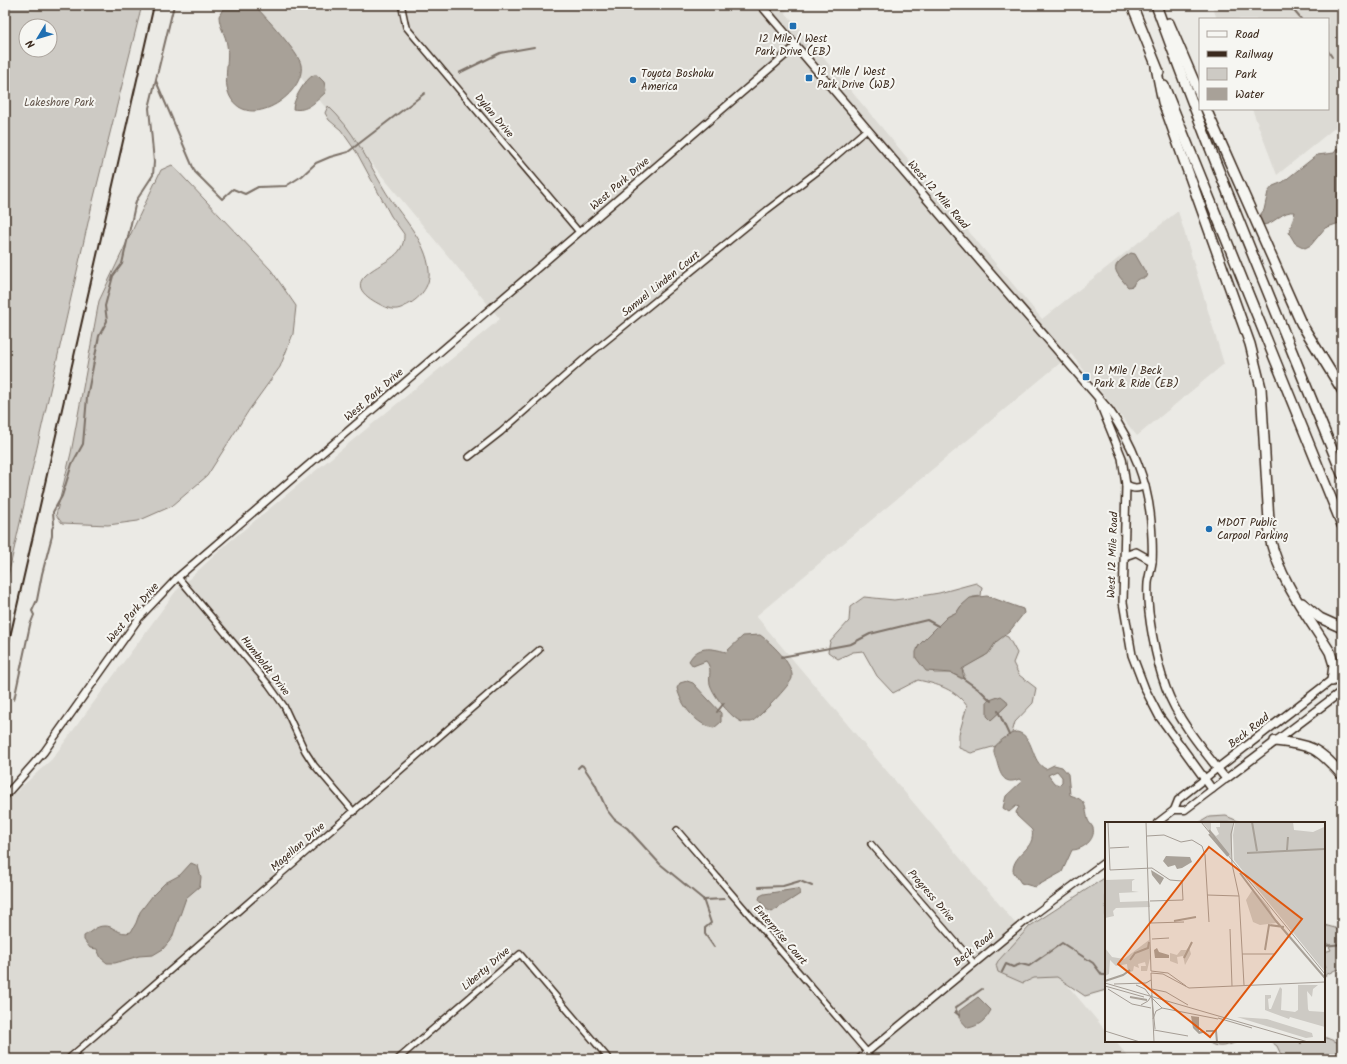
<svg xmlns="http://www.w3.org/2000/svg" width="1347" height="1064" font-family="Kalam,sans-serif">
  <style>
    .built { fill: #dcdad4 }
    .green { fill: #cdcac4; stroke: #847a71; fill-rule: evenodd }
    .water { fill: #a8a198; stroke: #7c7167; fill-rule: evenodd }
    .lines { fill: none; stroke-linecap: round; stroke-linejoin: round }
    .stream { stroke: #7c7167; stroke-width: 2 }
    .minor-casing { stroke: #3b2a1e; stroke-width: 8 }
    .tertiary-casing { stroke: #3b2a1e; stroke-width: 9 }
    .secondary-casing { stroke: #3b2a1e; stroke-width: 10 }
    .motorway-casing { stroke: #3b2a1e; stroke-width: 12 }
    .minor { stroke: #f6f6f2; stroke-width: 5 }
    .tertiary { stroke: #f6f6f2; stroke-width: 6 }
    .secondary { stroke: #f6f6f2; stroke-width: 7 }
    .motorway { stroke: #f6f6f2; stroke-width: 9 }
    .rail { stroke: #3b2a1e; stroke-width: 2 }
    .poi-dot { fill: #1f6fb2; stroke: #f6f6f2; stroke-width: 1.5 }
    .labels { text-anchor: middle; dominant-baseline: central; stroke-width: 4; stroke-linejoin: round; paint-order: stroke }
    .poi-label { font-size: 11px; fill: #3b2a1e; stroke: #f6f6f2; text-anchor: start }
    .park-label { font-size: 11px; fill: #605248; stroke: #f6f6f2 }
    .street-label { font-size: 11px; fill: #3b2a1e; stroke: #f6f6f2 }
    .inset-river { fill: none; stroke: #a8a198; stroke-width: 2 }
    .inset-road { fill: none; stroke: #a59d95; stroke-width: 1 }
    .view { fill: #df570d; fill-opacity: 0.15; stroke: #df570d; stroke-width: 2 }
    .inset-edge { fill: none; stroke: #3b2a1e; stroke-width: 2 }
  </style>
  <rect width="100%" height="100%" fill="#ebeae5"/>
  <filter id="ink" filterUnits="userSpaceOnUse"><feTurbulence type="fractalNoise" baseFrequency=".025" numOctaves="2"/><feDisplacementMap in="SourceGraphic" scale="8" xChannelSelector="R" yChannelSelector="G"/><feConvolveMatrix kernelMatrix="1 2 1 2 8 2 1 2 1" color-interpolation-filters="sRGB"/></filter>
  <g filter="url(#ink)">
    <!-- built -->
    <g class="built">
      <path d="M 241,5 L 793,5 L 785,12 L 1042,319 L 1178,211 L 1224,364 L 1137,436 L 1071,354 L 756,616 L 1106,1031 L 1106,1041 L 1115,1041 L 1130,1059 L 5,1059 L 5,802 L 52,759 L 176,591 L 229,542 L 500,319 Z"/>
      <path d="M 1212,5 L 1342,5 L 1342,122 L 1277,175 L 1252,109 L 1328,109 L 1328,19 L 1217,19 Z"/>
    </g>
    <!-- green -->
    <g class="green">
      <path d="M 5,5 L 142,5 L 92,205 L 5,589 ZM 26,26 L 50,26 L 50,50 L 26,50 Z"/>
      <path d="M 328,106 C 353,129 367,160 384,189 C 399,215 427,240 429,271 C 431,286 419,300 405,306 C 398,310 393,310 385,307 C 375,302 350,290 365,276 C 380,261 405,259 404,234 L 391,216 L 357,153 L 341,130 L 329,120 L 325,113 Z"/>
      <path d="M 172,165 L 271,270 L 296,306 L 293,334 L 280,367 L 249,410 L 207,476 L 172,506 L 138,521 L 108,525 L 62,523 L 56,515 L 71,453 L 99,301 L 161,170 Z"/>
      <path d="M 976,583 L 982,587 L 981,596 L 973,597 L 961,606 L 957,612 L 947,617 L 917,648 L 934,673 L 951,673 L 962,679 L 965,675 L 962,669 L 964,667 L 985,656 L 996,642 L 1003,635 L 1008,637 L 1017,653 L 1013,663 L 1019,675 L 1036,688 L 1033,703 L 1015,722 L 1012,733 L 996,746 L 971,753 L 959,748 L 959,734 L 967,706 C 955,689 937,684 918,680 L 893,693 L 877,676 L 863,651 L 853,652 L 838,659 L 828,652 L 830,642 L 849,621 L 850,607 L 864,597 L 894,600 L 909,598 L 939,593 ZM 997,698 L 1008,704 L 991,720 L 994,699 Z"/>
      <path d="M 1226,816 L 1243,823 L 1199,823 L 1209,817 Z"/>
      <path d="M 1106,877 L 1106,990 L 1085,996 L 1057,977 L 1034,978 L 1023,983 L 998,972 L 996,965 L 998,961 L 1030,926 Z"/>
      <path d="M 1324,925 L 1335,928 L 1342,934 L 1342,969 L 1335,970 L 1324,976 L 1324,967 L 1326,967 L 1324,963 L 1324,952 L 1331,950 L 1326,941 L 1324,942 Z"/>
      <path d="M 1324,1037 L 1342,1044 L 1342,1059 L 1283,1059 L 1277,1046 L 1270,1041 L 1324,1041 Z"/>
      <path d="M 1207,1041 L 1240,1041 C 1229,1045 1217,1050 1207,1041 Z"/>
    </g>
    <!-- water -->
    <g class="water">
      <path d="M 228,5 L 254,5 C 263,14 300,54 301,65 C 306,92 253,130 232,100 C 221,84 230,62 227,45 C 226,35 219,27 219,16 L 223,9 Z"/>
      <path d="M 314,75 L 317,75 L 324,82 L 326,90 L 325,93 C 315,102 307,112 293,109 C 293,100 305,79 314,75 Z"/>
      <path d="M 1342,147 L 1342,222 L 1325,228 L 1311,245 L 1305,248 L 1295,243 L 1289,233 L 1295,212 C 1282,210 1275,224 1263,225 L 1260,221 L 1260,215 L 1264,210 L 1268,192 L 1273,186 L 1283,182 L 1317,155 L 1334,153 L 1337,149 Z"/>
      <path d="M 1131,253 L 1135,254 L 1147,275 L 1145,278 C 1138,278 1135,280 1133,286 L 1128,287 C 1113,269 1109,267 1131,253 Z"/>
      <path d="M 987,596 L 1023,609 L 1024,613 L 1009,632 L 996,642 L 988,654 L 962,669 L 964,679 L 951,673 L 926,671 L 916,658 L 916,652 L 919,645 L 947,617 L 957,612 L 961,606 L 970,598 Z"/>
      <path d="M 760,635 C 770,642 794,664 792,678 C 792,683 757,720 751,722 C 749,722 743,722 742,722 C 731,718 713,695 710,684 C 708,676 713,669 706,661 L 693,666 L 689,661 C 698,645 711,648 726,652 L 743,636 Z"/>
      <path d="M 687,681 L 693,683 L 721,713 L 721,722 L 714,728 C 696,725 681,705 677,688 L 680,683 Z"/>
      <path d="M 1001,696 L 1006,700 L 1008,704 L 991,720 L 987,716 L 987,701 Z"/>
      <path d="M 1017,732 C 1035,736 1030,762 1046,769 L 1054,765 L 1062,767 L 1068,774 L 1070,795 C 1088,801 1084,805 1088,820 C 1089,823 1092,825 1093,828 C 1096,840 1082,850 1072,850 L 1062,872 L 1035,887 L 1021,883 L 1013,871 C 1013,853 1036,850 1032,830 L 1017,816 L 1016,812 L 1019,807 L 1016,806 L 1009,812 L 1003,808 L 1006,796 L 1022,781 L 1019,779 C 1004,786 1000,774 997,762 C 996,758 992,752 995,747 C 998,742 1011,732 1017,732 ZM 1057,771 L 1062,777 L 1062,782 L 1059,785 L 1054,783 L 1048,775 Z"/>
      <path d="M 191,863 L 198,866 L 201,877 L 200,886 L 186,898 L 172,938 L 163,949 L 153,955 L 139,956 L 115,963 L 107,963 L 101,958 L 97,949 L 90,948 L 84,940 L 84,936 C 91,932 96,926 104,926 C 114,925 118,936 131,932 L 136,923 L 140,912 L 153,895 L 165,883 L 180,875 Z"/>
      <path d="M 796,889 L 800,890 L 800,894 L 772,912 L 766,909 L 759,899 L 760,896 L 764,894 Z"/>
      <path d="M 978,997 L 991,1010 C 986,1020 979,1026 968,1028 L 959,1018 L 959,1011 Z"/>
    </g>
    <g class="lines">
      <!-- stream -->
      <g class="stream">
        <path d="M 1289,5 L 1301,19"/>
        <path d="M 1328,51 L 1332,57"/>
        <path d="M 459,73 L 500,53 L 534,47"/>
        <path d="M 156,81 L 195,172 L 222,199 L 233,189 L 245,194 L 258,187 L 286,186 L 302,176 L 316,163 L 330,157 L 348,152 L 425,93"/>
        <path d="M 781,657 L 851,644 L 870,634 L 927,620 L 938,626"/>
        <path d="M 964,679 L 982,692 L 991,701"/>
        <path d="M 14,700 L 30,625 L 34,615 L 32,611 L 37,600 L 42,574 L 52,536 L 52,529 L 54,524 L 53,512 L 62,496 L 72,464 L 83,444 L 87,397 L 99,336 L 107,321 L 105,306 L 113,276 L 122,264 L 136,201 L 153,175 L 154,162 L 149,108 L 174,5"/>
        <path d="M 998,711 L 1009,735"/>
        <path d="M 717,712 L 724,703"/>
        <path d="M 578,768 L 581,765 L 583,766 L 595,784 L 607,810 L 614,819 L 627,828 L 660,864 L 704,900 L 724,899"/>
        <path d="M 759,887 L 783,886 L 800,881 L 812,886"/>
        <path d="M 703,899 L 711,923 L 705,928 L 705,934 L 714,947"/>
        <path d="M 1324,946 L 1342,944"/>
        <path d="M 1002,972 L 1006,964 L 1013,967 L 1021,964 L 1029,966 L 1062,943 L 1093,963 L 1102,975 L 1106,975"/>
        <path d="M 960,1016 L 955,1012 L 957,1012 L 955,1008 L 982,989"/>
        <path d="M 1300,1041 L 1301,1043"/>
      </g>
      <defs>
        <g id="minor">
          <path d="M 402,8 L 406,27 L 579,232"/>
          <path d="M 469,457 L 501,432 L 585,358 L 767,210 L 822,168 L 867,129"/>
          <path d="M 178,577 L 269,685 L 284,706 L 305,751 L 314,765 L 354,812"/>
          <path d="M 677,830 L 867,1052"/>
          <path d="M 871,844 L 974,963"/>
          <path d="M 68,1059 L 539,650"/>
          <path d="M 398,1059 L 520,954 L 609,1059"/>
        </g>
        <g id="tertiary">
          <path d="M 5,796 L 44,752 L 139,618 L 178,577 L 796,46"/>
          <path d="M 1174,810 L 1178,800 L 1218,768"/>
          <path d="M 1157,823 L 1174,810 L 1185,810 L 1226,779"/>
          <path d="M 859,1059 L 1027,920 L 1106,861"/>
        </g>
        <g id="secondary">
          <path d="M 761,5 L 985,267 L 1109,410 C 1132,442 1148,482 1151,522 C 1152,535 1153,549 1152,562 C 1151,569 1149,576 1148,583 C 1146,611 1156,661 1166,688 C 1178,721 1204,751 1226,779 L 1342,691"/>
          <path d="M 1099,401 L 1122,458 L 1126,485 L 1123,602 L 1132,655 L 1145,689 L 1159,716 L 1212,789"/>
          <path d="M 1126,485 C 1134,489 1138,489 1145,485"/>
          <path d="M 1125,556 L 1136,552 L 1152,561"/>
          <path d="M 1218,768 L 1342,672"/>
        </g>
        <g id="motorway">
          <path d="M 1132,5 L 1159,72"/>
          <path d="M 1156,5 C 1213,163 1279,318 1342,474"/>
          <path d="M 1169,23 L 1200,95"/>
          <path d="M 1156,67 L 1163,102 L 1250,344 L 1261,388 L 1270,538 C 1280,581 1307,615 1330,652 L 1334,665 L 1332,681"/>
          <path d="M 1164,86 L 1342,525"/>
          <path d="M 1206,109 L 1301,323 L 1342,390"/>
          <path d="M 1302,603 L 1320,618 L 1342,628"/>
          <path d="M 1275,741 C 1312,745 1317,747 1342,775"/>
        </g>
      </defs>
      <!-- minor casing -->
      <use href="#minor" class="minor-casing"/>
      <!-- tertiary casing -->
      <use href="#tertiary" class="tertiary-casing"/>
      <!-- secondary casing -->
      <use href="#secondary" class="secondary-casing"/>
      <!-- motorway casing -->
      <use href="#motorway" class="motorway-casing"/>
      <!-- minor -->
      <use href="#minor" class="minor"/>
      <!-- tertiary -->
      <use href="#tertiary" class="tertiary"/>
      <!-- secondary -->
      <use href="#secondary" class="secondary"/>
      <!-- motorway -->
      <use href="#motorway" class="motorway"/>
      <!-- rail -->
      <path class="rail" d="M 5,659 L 154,5"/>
    </g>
  </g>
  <!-- markers -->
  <g class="poi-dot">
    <rect x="789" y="22" width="8" height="8" rx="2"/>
    <rect x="805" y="74" width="8" height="8" rx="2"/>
    <circle cx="633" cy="80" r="4"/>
    <rect x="1082" y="373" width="8" height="8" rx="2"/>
    <circle cx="1209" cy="529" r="4"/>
  </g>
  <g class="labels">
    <!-- poi labels -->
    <g class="poi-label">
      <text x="793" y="39" text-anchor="middle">12 Mile / West<tspan x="793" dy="13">Park Drive (EB)</tspan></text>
      <text x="817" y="72">12 Mile / West<tspan x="817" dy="13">Park Drive (WB)</tspan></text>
      <text x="641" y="74">Toyota Boshoku<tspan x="641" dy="13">America</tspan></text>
      <text x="1094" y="371">12 Mile / Beck<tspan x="1094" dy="13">Park &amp; Ride (EB)</tspan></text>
      <text x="1217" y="523">MDOT Public<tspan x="1217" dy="13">Carpool Parking</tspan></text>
    </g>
    <!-- park labels -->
    <g class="park-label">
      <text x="59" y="103">Lakeshore Park</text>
    </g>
    <!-- street labels -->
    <g class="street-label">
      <text transform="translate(494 116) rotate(50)">Dylan Drive</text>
      <text transform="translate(620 184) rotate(-41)">West Park Drive</text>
      <text transform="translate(938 195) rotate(49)">West 12 Mile Road</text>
      <text transform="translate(661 284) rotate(-39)">Samuel Linden Court</text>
      <text transform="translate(374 395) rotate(-41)">West Park Drive</text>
      <text transform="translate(1113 555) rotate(-88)">West 12 Mile Road</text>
      <text transform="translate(133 613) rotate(-50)">West Park Drive</text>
      <text transform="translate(265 666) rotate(52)">Humboldt Drive</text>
      <text transform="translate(1249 731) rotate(-38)">Beck Road</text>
      <text transform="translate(298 847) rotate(-41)">Magellan Drive</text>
      <text transform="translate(931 896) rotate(49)">Progress Drive</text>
      <text transform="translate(780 935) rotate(49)">Enterprise Court</text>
      <text transform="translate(974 949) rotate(-39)">Beck Road</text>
      <text transform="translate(486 969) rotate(-41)">Liberty Drive</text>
    </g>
  </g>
  <!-- overview -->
  <g transform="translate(1105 822)">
    <rect width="220" height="220" fill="#ebeae5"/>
    <path d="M 97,0 L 106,0 L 106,9 L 111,14 L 114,12 L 111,5 L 115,5 L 115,0 L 128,0 L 126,36 ZM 130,0 L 188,0 L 189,8 L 208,10 L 219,5 L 220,0 L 220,150 L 129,38 L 128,13 ZM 30,57 L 27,59 L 27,69 L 34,70 L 14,71 L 15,80 L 44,79 L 45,85 L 11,86 L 8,89 L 9,94 L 0,96 L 0,58 ZM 148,67 L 164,85 L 171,101 L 155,103 L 148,100 L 141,78 ZM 44,118 L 46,132 L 42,149 L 36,149 L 36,144 L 41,144 L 40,140 L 33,142 L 34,146 L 29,144 L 28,149 L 23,151 L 22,142 L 11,144 L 5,138 L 4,152 L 0,154 L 0,126 L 7,135 L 19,137 ZM 84,125 L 86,132 L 80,143 L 78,134 L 72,135 L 73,142 L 65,139 L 65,131 L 72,133 L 76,128 L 81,128 ZM 193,163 L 213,163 L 208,167 L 207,175 L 202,169 L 203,187 L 204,189 L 220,190 L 220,205 L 185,195 L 184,197 L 160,188 L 160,173 L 166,173 L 166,176 L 163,177 L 164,187 L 166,187 L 175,165 L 177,167 L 176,188 L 190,190 L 193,188 ZM 132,195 L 162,197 L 207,211 L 208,215 L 201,216 Z" fill="#cdcac4"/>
    <path d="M 61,34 L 85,35 L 87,40 L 77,46 L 72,47 L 70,43 L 63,45 L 58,39 ZM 46,48 L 59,56 L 55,63 L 47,53 ZM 52,126 L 54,130 L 64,133 L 64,136 L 50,136 L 49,128 ZM 86,194 L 94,195 L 94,209 L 101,210 L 94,212 L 88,206 Z" fill="#a8a198"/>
    <path class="inset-river" d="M 147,0 L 152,29M 104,8 L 124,33M 104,12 L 123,34M 182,28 L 183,15M 142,31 L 220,27M 135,51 L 171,99 L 220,156M 69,99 L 91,95M 160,128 L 164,103 L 179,105M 79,136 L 87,120M 25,138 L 30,131 L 43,126 L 44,120M 0,159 L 18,153 L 25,148M 25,175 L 42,178M 101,209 L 111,209 L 112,220"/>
    <path class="inset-road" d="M 3,0 L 5,48 L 47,46 L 65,58 L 77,59 L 78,78 L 45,79M 41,0 L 46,149M 96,0 L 220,152M 129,0 L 126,12 L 127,42 L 134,74 L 139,163M 42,14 L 59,13 L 76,20 L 87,18 L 97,24 L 100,33 L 104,100M 5,26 L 24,25M 102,73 L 134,74M 46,101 L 79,100M 125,107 L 127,164M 47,117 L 64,116M 137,132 L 169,132M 46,149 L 63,151 L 81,164M 0,161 L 203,220M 9,162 L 41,161 L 46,158M 31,163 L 40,167 L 46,175M 0,164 L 39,175M 3,167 L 27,182 L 46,186M 47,167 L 61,170 L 83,183M 46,175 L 57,186 L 113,197M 47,176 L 50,207M 36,183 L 43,179 L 47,173M 113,196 L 147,206M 48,197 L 51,189 L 57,186M 49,208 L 83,214M 0,209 L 35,220M 49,220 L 46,151 L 58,152 L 84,166 L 220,160"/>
    <path class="view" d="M 104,25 L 197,97 L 105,215 L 13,142 Z"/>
    <rect width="220" height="220" class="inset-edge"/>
  </g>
  <!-- margin -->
  <rect width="1347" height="1064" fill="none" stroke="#f6f6f2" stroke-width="20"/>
  <rect x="10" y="10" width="1327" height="1044" fill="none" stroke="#3b2a1e" stroke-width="1.5" filter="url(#ink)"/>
  <!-- legend -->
  <rect x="1199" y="18" width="130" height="92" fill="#f6f6f2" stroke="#aba49d"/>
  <rect x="1207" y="31" width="20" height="6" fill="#f6f6f2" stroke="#aba49d"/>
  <text x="1235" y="38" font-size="12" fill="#3b2a1e">Road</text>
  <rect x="1207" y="51" width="20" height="6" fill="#3b2a1e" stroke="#aba49d"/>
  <text x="1235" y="58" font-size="12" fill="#3b2a1e">Railway</text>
  <rect x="1207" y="68" width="20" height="12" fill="#cdcac4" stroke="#aba49d"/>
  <text x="1235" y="78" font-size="12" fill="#3b2a1e">Park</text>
  <rect x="1207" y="88" width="20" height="12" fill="#a8a198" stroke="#aba49d"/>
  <text x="1235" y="98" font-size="12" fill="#3b2a1e">Water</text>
  <!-- north arrow -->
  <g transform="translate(38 38) rotate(232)"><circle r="19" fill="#f6f6f2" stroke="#aba49d"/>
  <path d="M0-3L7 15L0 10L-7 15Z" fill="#1f6fb2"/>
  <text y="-6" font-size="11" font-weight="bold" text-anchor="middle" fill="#3b2a1e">N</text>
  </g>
</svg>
